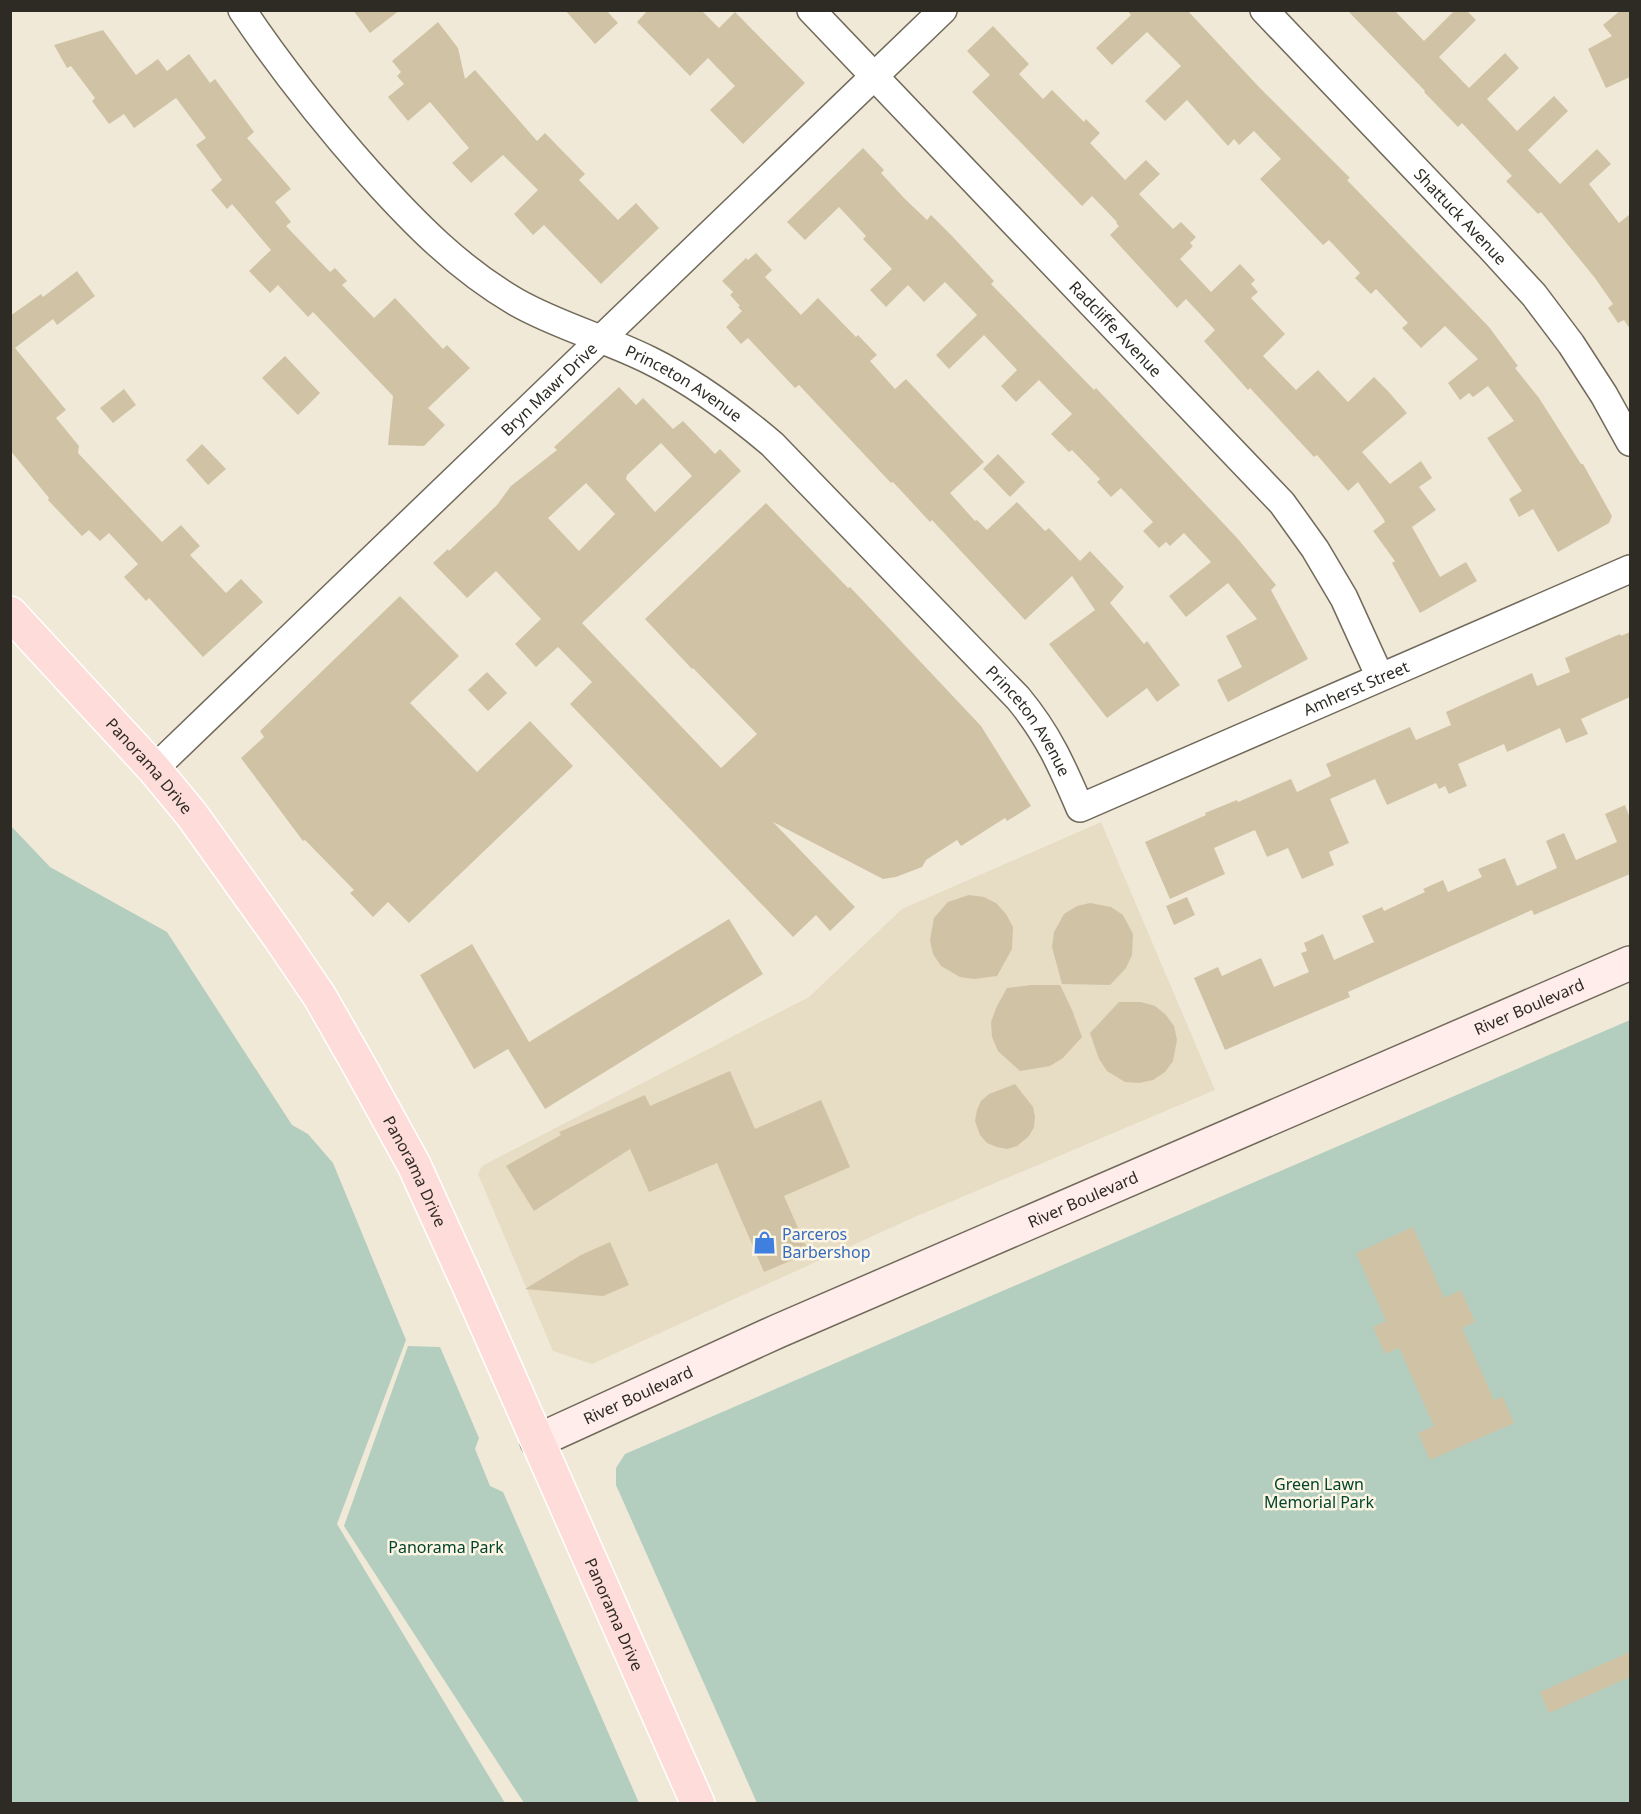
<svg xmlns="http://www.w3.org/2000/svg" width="1641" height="1814" font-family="'Noto Sans',sans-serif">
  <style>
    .built { fill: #e7dcc4 }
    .green { fill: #b3cdbf }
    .building { fill: #d0c3a5; fill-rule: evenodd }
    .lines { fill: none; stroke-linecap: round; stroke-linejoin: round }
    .minor-casing { stroke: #716a5b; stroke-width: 30 }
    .secondary-casing { stroke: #716a5b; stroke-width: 36 }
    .primary-casing { stroke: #fff; stroke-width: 36 }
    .minor { stroke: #fff; stroke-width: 27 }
    .secondary { stroke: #ffedec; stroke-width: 33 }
    .primary { stroke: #fedcda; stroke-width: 33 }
    .labels { text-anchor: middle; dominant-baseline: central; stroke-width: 5; stroke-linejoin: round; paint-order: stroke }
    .street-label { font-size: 16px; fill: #2e2b24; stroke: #fef6e4 }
    .shop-label { font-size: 16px; fill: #366cbe; stroke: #fef6e4; text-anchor: start }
    .park-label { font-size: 16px; fill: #02452e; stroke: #fef6e4 }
  </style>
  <rect width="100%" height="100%" fill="#f1e9d7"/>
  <!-- built -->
  <path class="built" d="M 1101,822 L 1215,1090 L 910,1219 L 592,1364 L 553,1351 L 478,1174 L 482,1166 L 809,997 L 902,909 Z"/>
  <!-- green -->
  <g class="green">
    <path d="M 11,826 L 50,867 L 167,932 L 292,1125 L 308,1134 L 333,1163 L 406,1340 L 337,1524 L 505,1803 L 11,1803 Z"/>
    <path d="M 1630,1020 L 1630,1803 L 757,1803 L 616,1485 L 616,1468 L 625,1454 Z"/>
    <path d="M 408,1346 L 440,1347 L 479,1438 L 475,1449 L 490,1486 L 503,1492 L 639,1803 L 524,1803 L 344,1526 Z"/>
  </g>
  <!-- building -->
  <g class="building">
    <path d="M 353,10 L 400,10 L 370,33 Z"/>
    <path d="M 565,10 L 606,10 L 618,23 L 595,44 Z"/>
    <path d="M 648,10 L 701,10 L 719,28 L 735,12 L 805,83 L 743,144 L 710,110 L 735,86 L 708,58 L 690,76 L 637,22 Z"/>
    <path d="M 1127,10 L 1187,10 L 1258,86 L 1350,178 L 1347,180 L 1489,327 L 1518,366 L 1515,368 L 1539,398 L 1581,464 L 1583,464 L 1612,516 L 1609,523 L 1558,552 L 1533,509 L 1519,517 L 1509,499 L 1522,491 L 1487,438 L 1514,421 L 1488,386 L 1473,397 L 1469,393 L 1460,400 L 1448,383 L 1478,359 L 1445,326 L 1421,348 L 1402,328 L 1408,323 L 1376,289 L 1371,294 L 1355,278 L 1360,273 L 1329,240 L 1323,245 L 1260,179 L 1281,159 L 1254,131 L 1239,145 L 1234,139 L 1228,146 L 1187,100 L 1165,121 L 1145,101 L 1181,66 L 1147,32 L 1112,65 L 1096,48 L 1131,15 Z"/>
    <path d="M 1347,10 L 1394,10 L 1424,41 L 1455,10 L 1466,10 L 1476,20 L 1439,57 L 1469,88 L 1505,53 L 1519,68 L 1487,99 L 1517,131 L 1554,96 L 1568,111 L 1528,150 L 1560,184 L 1597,149 L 1611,164 L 1589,184 L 1619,223 L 1630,214 L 1630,329 L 1624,320 L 1618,323 L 1608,308 L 1613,304 L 1595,278 L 1541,212 L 1538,214 L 1506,181 L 1512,176 L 1462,123 L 1458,127 L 1424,92 L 1425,91 Z"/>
    <path d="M 1621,10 L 1630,10 L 1630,77 L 1606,88 L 1588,49 L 1612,36 L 1603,25 Z"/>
    <path d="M 438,22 L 458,48 L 465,79 L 475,70 L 537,141 L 545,133 L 585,174 L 579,180 L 618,220 L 636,203 L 659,228 L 601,284 L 544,225 L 533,235 L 514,214 L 538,190 L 503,155 L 471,183 L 452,163 L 469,148 L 430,102 L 408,121 L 388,97 L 404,84 L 397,76 L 401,72 L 392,61 Z"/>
    <path d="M 993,26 L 1029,64 L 1019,74 L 1043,99 L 1052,90 L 1084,122 L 1086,119 L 1100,133 L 1090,143 L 1125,180 L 1146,160 L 1160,174 L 1139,194 L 1173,229 L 1181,222 L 1196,237 L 1190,243 L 1193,246 L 1180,259 L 1211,292 L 1240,264 L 1255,280 L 1251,284 L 1258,292 L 1251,298 L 1285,334 L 1263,356 L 1296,390 L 1318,370 L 1348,402 L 1374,377 L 1387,390 L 1407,413 L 1362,452 L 1390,484 L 1421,461 L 1432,478 L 1419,487 L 1436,510 L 1412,527 L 1440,577 L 1466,562 L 1477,581 L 1420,613 L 1392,563 L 1395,561 L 1373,531 L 1385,522 L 1383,518 L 1358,482 L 1348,491 L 1317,455 L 1314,457 L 1250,388 L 1248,390 L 1204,341 L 1215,330 L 1186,299 L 1177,308 L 1110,235 L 1119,226 L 1116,223 L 1117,222 L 1092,196 L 1082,206 L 972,92 L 990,75 L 967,51 Z"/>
    <path d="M 103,30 L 136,75 L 158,59 L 167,71 L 189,54 L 210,83 L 215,79 L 254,132 L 247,138 L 291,189 L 275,202 L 291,222 L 286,226 L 330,272 L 335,268 L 347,281 L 342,285 L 374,318 L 395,298 L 443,349 L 447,345 L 470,368 L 428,408 L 445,425 L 424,446 L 388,445 L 393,396 L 313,312 L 308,317 L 278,285 L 270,293 L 249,271 L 271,250 L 232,204 L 227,209 L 211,190 L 222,180 L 196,145 L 206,138 L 176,98 L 134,128 L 124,114 L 109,124 L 92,101 L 95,98 L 71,66 L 67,68 L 54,45 Z"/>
    <path d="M 863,148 L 884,170 L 881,173 L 905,199 L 927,220 L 931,215 L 952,236 L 994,281 L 991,284 L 1094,390 L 1096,388 L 1238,539 L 1276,585 L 1271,590 L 1308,659 L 1228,702 L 1217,680 L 1242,667 L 1226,636 L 1257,619 L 1228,583 L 1186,617 L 1169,596 L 1211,562 L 1184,533 L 1170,546 L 1166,542 L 1159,548 L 1143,531 L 1153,522 L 1121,488 L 1111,497 L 1097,482 L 1100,479 L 1072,450 L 1069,452 L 1051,434 L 1072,414 L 1039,380 L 1016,402 L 1001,386 L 1017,370 L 984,335 L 949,369 L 936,355 L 977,315 L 945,282 L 924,302 L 908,285 L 886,307 L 870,290 L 892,269 L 863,239 L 866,236 L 839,207 L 805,240 L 787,222 Z"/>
    <path d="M 756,253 L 772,270 L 765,277 L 801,315 L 818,298 L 856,337 L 858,335 L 877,355 L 870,361 L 895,389 L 906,379 L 984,462 L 950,493 L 975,521 L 977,520 L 987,530 L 1017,502 L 1045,531 L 1049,528 L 1080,561 L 1090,551 L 1124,587 L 1110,603 L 1144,644 L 1147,641 L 1180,685 L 1157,702 L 1147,688 L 1107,718 L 1049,644 L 1095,610 L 1072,576 L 1025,620 L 932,520 L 930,522 L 893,482 L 891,483 L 799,385 L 795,388 L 748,338 L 741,344 L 726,327 L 742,311 L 738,307 L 740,306 L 730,295 L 733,292 L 722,281 L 746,258 L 748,260 Z"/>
    <path d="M 77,271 L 95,296 L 57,325 L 53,319 L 15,348 L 66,410 L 56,418 L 79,446 L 78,453 L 162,542 L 181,525 L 200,546 L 190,555 L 226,593 L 241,579 L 263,602 L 203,657 L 149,598 L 146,601 L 124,577 L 138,564 L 109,533 L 100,541 L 89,530 L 82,536 L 48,500 L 49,498 L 10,450 L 10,316 L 41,294 L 43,297 Z"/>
    <path d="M 285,356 L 320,393 L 298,415 L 262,378 Z"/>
    <path d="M 619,387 L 636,405 L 643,398 L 673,429 L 683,421 L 715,454 L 720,449 L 741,471 L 582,623 L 721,768 L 757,734 L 693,668 L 692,669 L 645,619 L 766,503 L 848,588 L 850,587 L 981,726 L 1031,806 L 1007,821 L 1005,818 L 961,846 L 957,840 L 926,860 L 922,867 L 896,877 L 883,879 L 773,822 L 855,907 L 830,931 L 816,915 L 793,937 L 570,704 L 592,682 L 558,647 L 536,667 L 515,644 L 541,619 L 496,571 L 467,598 L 433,563 L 448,549 L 449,551 L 497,505 L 511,486 L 557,450 L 554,447 ZM 661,443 L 692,476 L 655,512 L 626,479 L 627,475 ZM 586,483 L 615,514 L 579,551 L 548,518 Z"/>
    <path d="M 124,389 L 136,405 L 113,423 L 100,408 Z"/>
    <path d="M 202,444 L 226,469 L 208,485 L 186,460 Z"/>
    <path d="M 998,454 L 1025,482 L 1010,497 L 983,469 Z"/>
    <path d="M 400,596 L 459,656 L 410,703 L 477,772 L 530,721 L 573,766 L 409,923 L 388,902 L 373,917 L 350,893 L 354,890 L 305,840 L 303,841 L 241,758 L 264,737 L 260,731 Z"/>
    <path d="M 1630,632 L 1630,697 L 1581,719 L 1588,734 L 1566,743 L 1560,728 L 1507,752 L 1504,744 L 1458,764 L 1467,786 L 1449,794 L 1445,786 L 1439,789 L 1436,783 L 1387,805 L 1375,779 L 1330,799 L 1349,843 L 1329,852 L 1334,865 L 1302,879 L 1288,848 L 1267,857 L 1255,830 L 1214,848 L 1225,874 L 1170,899 L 1145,842 L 1206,815 L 1205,813 L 1237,800 L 1238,802 L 1291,779 L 1297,792 L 1331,776 L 1326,764 L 1410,727 L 1416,740 L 1451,725 L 1446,712 L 1532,673 L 1537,686 L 1570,672 L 1565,658 L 1620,634 L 1621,636 Z"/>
    <path d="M 487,672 L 507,693 L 488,711 L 468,690 Z"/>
    <path d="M 1625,805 L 1630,818 L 1630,874 L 1534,915 L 1532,910 L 1348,992 L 1350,997 L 1225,1050 L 1194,978 L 1218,967 L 1222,976 L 1261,958 L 1274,987 L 1309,972 L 1301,953 L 1307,951 L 1304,943 L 1323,934 L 1334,960 L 1374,942 L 1362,916 L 1382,907 L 1384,911 L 1425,892 L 1423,889 L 1443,880 L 1448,892 L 1482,877 L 1478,869 L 1505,858 L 1517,886 L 1557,868 L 1546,841 L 1564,833 L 1576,860 L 1617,842 L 1605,814 Z"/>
    <path d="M 969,895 L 984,897 L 996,903 L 1006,914 L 1013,927 L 1012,949 L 997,976 L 974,979 L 960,977 L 941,966 L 933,954 L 930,940 L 934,918 L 948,902 Z"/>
    <path d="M 1187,897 L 1195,915 L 1174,925 L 1166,906 Z"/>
    <path d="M 1090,903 L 1111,907 L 1123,915 L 1133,934 L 1132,955 L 1126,968 L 1110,985 L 1062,984 L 1052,947 L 1054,932 L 1064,914 L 1077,906 Z"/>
    <path d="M 729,919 L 763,974 L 545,1109 L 508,1049 L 474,1069 L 420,975 L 472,944 L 529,1042 Z"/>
    <path d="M 1031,985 L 1060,985 L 1072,1010 L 1082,1037 L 1063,1058 L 1050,1066 L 1020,1071 L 998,1051 L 992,1037 L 991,1022 L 996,1008 L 1007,988 Z"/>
    <path d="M 1119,1002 L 1141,1002 L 1155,1006 L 1166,1015 L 1174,1026 L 1177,1040 L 1173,1061 L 1165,1072 L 1153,1080 L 1139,1083 L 1125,1082 L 1107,1071 L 1099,1059 L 1090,1033 Z"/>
    <path d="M 730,1071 L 755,1129 L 821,1100 L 850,1167 L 784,1196 L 809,1253 L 764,1272 L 717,1163 L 649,1192 L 630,1149 L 534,1211 L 506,1166 L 561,1135 L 559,1132 L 645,1095 L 650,1106 Z"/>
    <path d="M 1015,1084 L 1033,1107 L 1035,1117 L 1034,1127 L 1029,1136 L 1017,1146 L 1007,1149 L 997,1147 L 987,1143 L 980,1135 L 975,1121 L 977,1110 L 981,1101 L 989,1094 Z"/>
    <path d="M 1413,1227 L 1444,1298 L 1461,1290 L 1475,1322 L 1462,1328 L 1494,1400 L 1503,1397 L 1514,1423 L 1430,1460 L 1418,1433 L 1434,1426 L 1399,1348 L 1385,1354 L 1373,1327 L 1386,1321 L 1356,1253 Z"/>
    <path d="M 610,1242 L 629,1285 L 603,1296 L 525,1289 L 581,1255 Z"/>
    <path d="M 1630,1652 L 1630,1677 L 1549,1713 L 1540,1692 Z"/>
  </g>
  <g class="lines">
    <defs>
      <g id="minor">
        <path id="s1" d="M 242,10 C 281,68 324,122 370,174 C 414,223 459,269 516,302 C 558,326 605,338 649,360 C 694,382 733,411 772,444 L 1018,698 C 1048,734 1062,766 1080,808 L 1630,569"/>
        <path id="s2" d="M 811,10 L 1282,503 L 1315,549 L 1344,598 L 1380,677"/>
        <path id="s3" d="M 1264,10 L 1489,246 L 1534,295 L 1571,344 L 1604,395 L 1630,442"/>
        <path id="s4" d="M 154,769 L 943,10"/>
      </g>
      <g id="secondary">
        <path id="s5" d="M 537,1441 L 778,1331 L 1630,963"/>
      </g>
      <g id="primary">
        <path id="s6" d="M 10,613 L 154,769 L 192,815 L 280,938 L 320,997 L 360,1067 L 414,1165 L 470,1288 L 698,1804"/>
      </g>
    </defs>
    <!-- minor casing -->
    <use href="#minor" class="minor-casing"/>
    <!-- secondary casing -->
    <use href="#secondary" class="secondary-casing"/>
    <!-- primary casing -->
    <use href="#primary" class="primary-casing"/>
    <!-- minor -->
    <use href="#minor" class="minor"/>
    <!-- secondary -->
    <use href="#secondary" class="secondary"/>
    <!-- primary -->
    <use href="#primary" class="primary"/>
  </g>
  <!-- icons -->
  <defs>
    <symbol id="shop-bare" viewBox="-9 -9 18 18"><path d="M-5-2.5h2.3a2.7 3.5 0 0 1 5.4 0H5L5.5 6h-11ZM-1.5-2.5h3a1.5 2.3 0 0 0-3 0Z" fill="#3f7fe0" stroke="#fef6e4" stroke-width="2.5" paint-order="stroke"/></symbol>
  </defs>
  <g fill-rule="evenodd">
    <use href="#shop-bare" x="748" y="1226" width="33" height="33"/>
  </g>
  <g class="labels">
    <!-- street labels -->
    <g class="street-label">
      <text stroke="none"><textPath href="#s3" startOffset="285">Shattuck Avenue</textPath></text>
      <text stroke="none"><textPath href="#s2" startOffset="441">Radcliffe Avenue</textPath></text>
      <text stroke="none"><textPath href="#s1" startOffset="590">Princeton Avenue</textPath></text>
      <text stroke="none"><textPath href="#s4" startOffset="548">Bryn Mawr Drive</textPath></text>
      <text stroke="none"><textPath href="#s1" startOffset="1479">Amherst Street</textPath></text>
      <text stroke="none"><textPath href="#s1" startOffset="1076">Princeton Avenue</textPath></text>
      <text stroke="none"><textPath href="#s6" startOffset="207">Panorama Drive</textPath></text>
      <text stroke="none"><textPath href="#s5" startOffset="1083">River Boulevard</textPath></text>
      <text stroke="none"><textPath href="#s6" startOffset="693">Panorama Drive</textPath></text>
      <text stroke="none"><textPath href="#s5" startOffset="597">River Boulevard</textPath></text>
      <text stroke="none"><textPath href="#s5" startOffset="111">River Boulevard</textPath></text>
      <text stroke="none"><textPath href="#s6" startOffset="1179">Panorama Drive</textPath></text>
    </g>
    <!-- shop labels -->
    <g class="shop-label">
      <text x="782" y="1234">Parceros<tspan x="782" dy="18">Barbershop</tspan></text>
    </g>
    <!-- park labels -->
    <g class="park-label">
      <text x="1319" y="1484">Green Lawn<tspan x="1319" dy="18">Memorial Park</tspan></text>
      <text x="446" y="1547">Panorama Park</text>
    </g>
  </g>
  <!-- border -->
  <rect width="1641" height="1814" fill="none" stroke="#2e2b24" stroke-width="24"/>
</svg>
